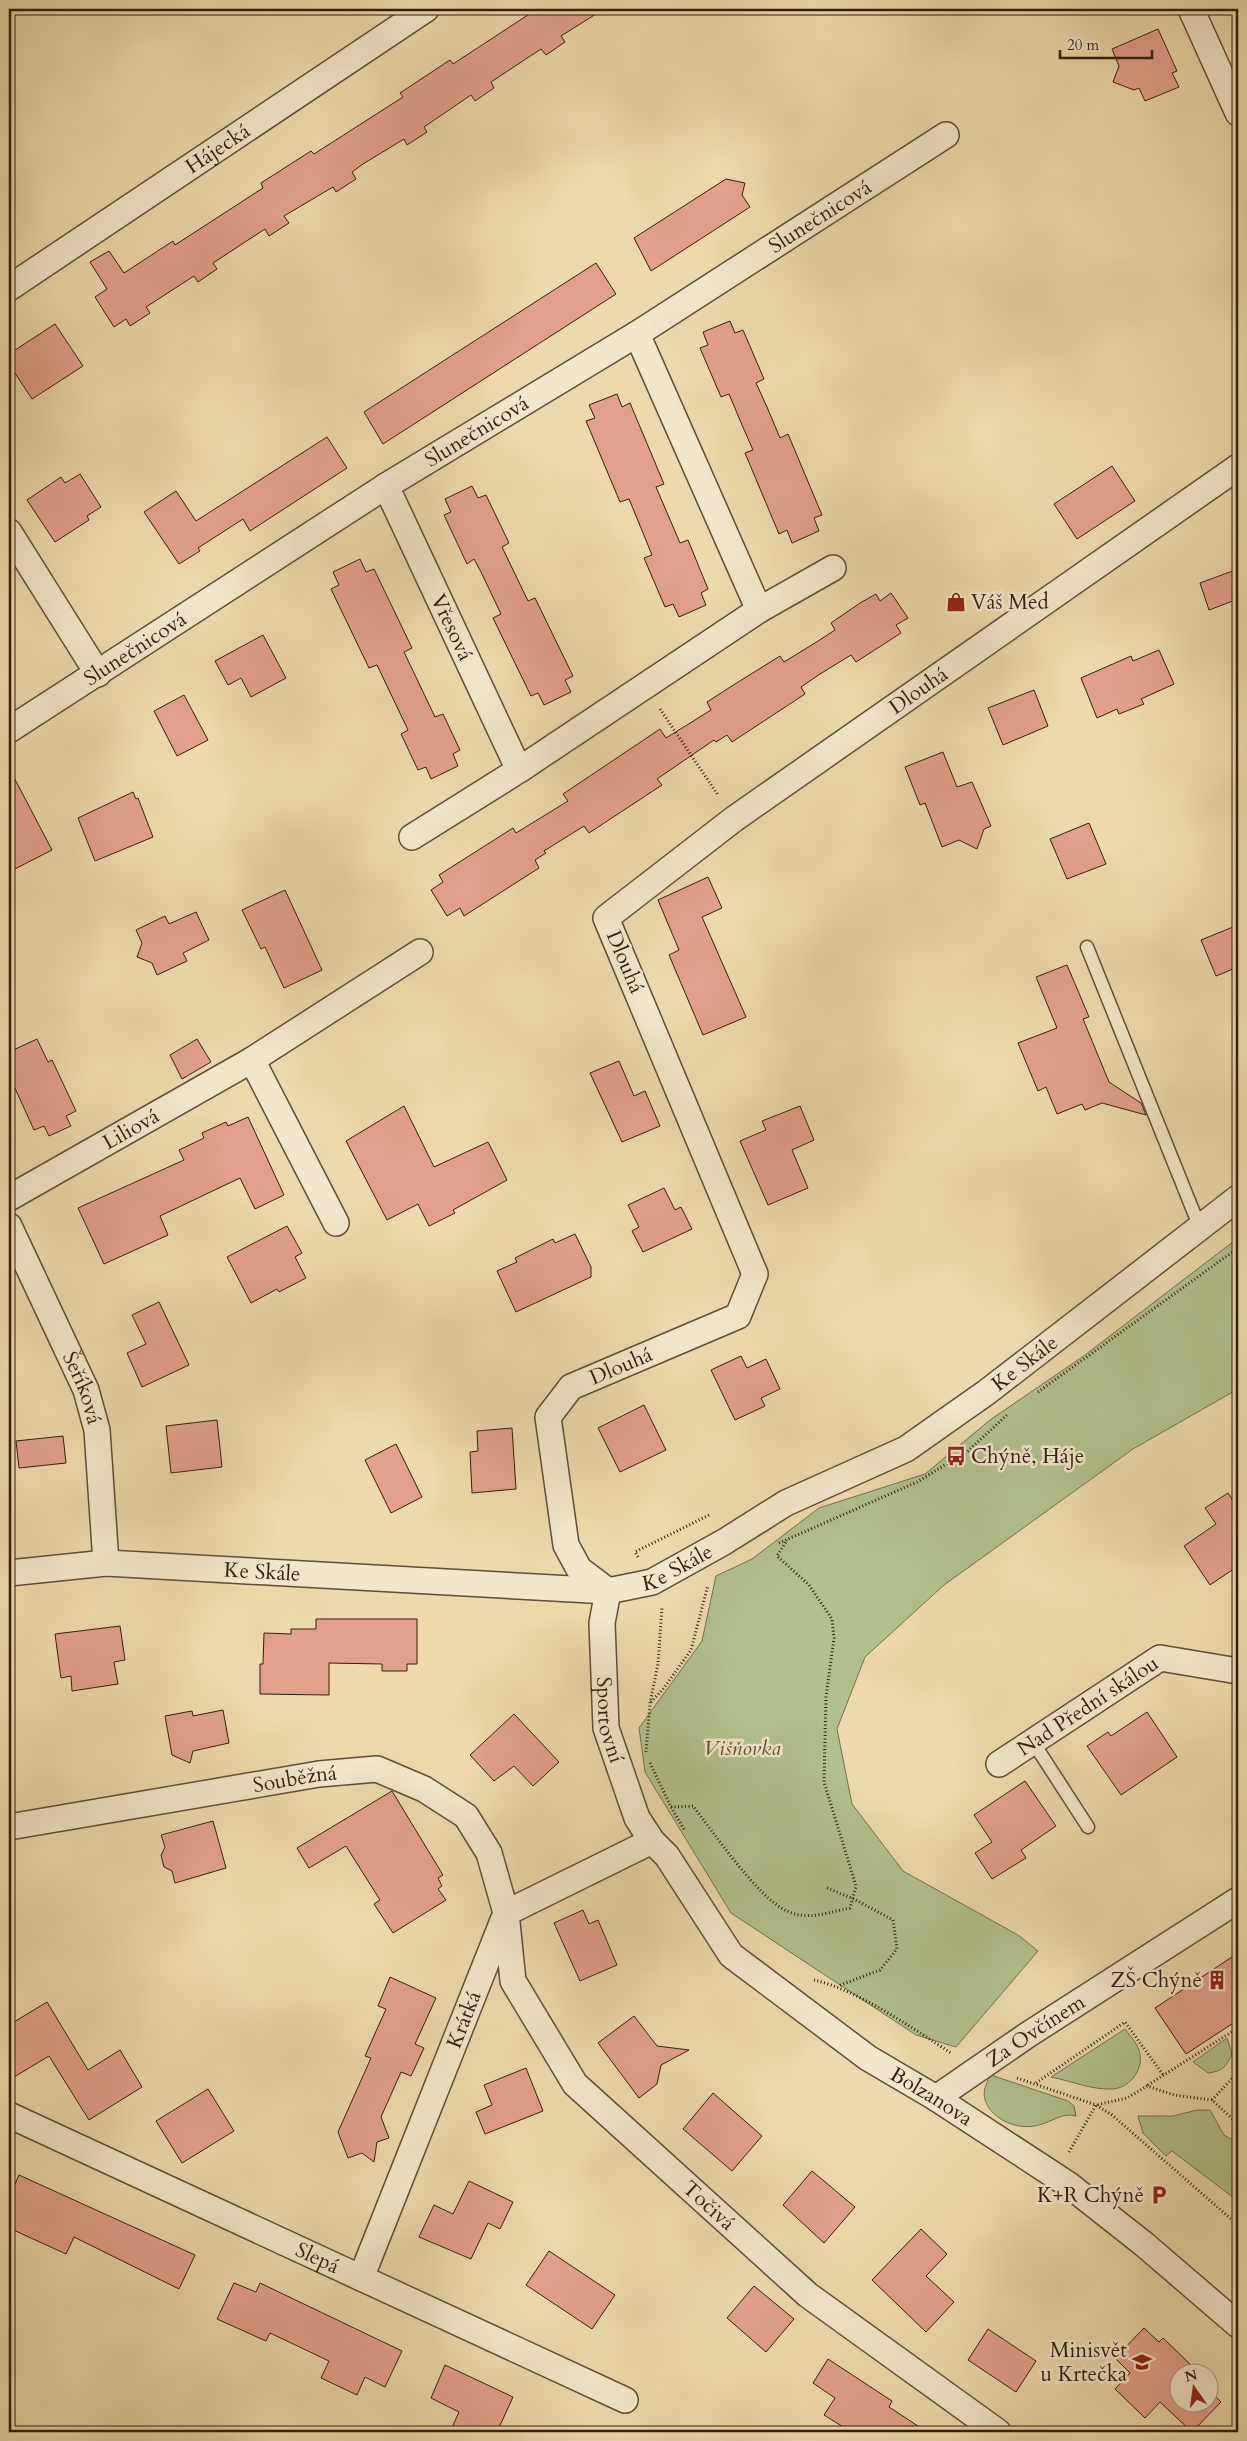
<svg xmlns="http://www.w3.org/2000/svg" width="1247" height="2441" font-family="Cardo,serif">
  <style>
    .green { fill: #b2c08e; stroke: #716f4f }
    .building { fill: #e1a18c; stroke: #301e10 }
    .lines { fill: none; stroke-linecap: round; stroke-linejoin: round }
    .lane-casing { stroke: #5f4d37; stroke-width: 15 }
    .street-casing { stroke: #5f4d37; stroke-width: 28 }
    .path { stroke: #301e10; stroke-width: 3; stroke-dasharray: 1 2.5; stroke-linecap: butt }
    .lane { stroke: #f3e6ca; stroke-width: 12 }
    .street { stroke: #f3e6ca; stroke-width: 25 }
    .labels { text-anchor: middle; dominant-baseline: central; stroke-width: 5; stroke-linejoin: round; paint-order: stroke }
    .street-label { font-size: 21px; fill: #301e10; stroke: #f3e6ca }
    .poi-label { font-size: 21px; fill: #301e10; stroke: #f3e6ca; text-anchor: end }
    .park-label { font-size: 21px; font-style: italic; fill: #574f36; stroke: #f3e6ca }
  </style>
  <rect width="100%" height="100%" fill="#edd9ad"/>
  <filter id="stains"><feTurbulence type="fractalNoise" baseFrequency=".004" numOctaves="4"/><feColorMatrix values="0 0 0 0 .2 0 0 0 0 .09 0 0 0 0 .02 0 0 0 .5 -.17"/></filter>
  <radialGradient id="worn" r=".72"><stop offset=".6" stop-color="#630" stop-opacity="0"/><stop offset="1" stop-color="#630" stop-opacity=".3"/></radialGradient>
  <!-- green -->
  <g class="green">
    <path d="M 1238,1238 L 1238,1389 L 1133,1449 L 944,1585 L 865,1657 L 837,1729 L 852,1804 L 903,1871 L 1018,1935 L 1038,1951 L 956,2047 L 916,2035 L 731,1913 L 645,1772 L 639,1728 L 702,1641 L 716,1576 L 752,1559 L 819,1508 L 925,1474 L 990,1420 L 1085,1355 Z"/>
    <path d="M 1125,2029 C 1131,2037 1139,2045 1140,2055 C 1143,2071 1128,2089 1112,2089 C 1092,2090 1071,2081 1051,2077 Z"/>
    <path d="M 1227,2038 L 1232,2054 C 1226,2067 1223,2071 1208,2073 L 1193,2062 Z"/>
    <path d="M 991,2075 L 1068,2101 L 1074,2106 L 1076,2116 C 1062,2112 1052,2122 1039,2125 C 1021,2130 1000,2123 989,2108 C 981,2096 984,2087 991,2075 Z"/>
    <path d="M 1197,2110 L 1210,2110 L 1224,2135 L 1238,2143 L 1238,2201 L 1172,2151 L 1166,2156 L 1143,2133 L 1138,2116 L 1173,2116 Z"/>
  </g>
  <!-- building -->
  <g class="building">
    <path d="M 537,9 L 604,9 L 561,36 L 565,42 L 546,55 L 541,49 L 491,82 L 494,88 L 475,101 L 471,95 L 424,127 L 427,132 L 407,145 L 404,139 L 363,164 L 352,172 L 356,179 L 336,192 L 333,187 L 284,216 L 289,223 L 269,236 L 265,229 L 213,263 L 217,269 L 198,282 L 194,276 L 146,307 L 150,313 L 130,326 L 126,319 L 114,327 L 95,297 L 107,289 L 90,262 L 109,251 L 124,273 L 173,241 L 175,245 L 263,188 L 261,183 L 311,151 L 314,154 L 403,97 L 400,93 L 450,60 L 453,64 Z"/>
    <path d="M 1158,29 L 1177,71 L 1172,73 L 1179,87 L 1145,101 L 1139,88 L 1134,90 L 1113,82 L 1119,66 L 1112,49 Z"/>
    <path d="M 726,179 L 745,183 L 742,195 L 750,207 L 651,271 L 634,238 Z"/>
    <path d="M 596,263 L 616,294 L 383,444 L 364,412 Z"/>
    <path d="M 730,321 L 735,333 L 743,330 L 764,379 L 756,383 L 767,407 L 780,438 L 788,434 L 822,515 L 814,518 L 819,531 L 792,543 L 787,530 L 779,534 L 745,453 L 753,450 L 742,425 L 729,394 L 721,397 L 700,348 L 708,345 L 703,332 Z"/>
    <path d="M 55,324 L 83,366 L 32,399 L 9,364 L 9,354 Z"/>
    <path d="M 617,394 L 622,407 L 630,403 L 664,484 L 656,487 L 680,543 L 688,540 L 708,589 L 701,593 L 706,605 L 679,617 L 673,604 L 665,607 L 644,558 L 652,555 L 634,511 L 629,499 L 620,502 L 586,421 L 595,418 L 589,405 Z"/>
    <path d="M 327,437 L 347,468 L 250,531 L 243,519 L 198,548 L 200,551 L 179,564 L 144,512 L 176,491 L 196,521 Z"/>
    <path d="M 1112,466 L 1135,501 L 1077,539 L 1054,504 Z"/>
    <path d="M 80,474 L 101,507 L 87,516 L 89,520 L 55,542 L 27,500 L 61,477 L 65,483 Z"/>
    <path d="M 472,486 L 478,498 L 486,495 L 509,543 L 502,547 L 528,601 L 535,598 L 573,676 L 565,680 L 571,692 L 544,705 L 538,693 L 531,696 L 493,618 L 501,614 L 481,572 L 474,559 L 467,564 L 444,515 L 451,512 L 445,499 Z"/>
    <path d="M 360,559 L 366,572 L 374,569 L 412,648 L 404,652 L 435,717 L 443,714 L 460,750 L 453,754 L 458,766 L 431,779 L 426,767 L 418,770 L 401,734 L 408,730 L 377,665 L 369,668 L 331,589 L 339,585 L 333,572 Z"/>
    <path d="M 1238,569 L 1238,599 L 1209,610 L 1200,583 Z"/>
    <path d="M 891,593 L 908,618 L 896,625 L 901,633 L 856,662 L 851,655 L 820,674 L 801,687 L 805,694 L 732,742 L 727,735 L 716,742 L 714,740 L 657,779 L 662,785 L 589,833 L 584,826 L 544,851 L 546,853 L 535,860 L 539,868 L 464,916 L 460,908 L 447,916 L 431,890 L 443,882 L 439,875 L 513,828 L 516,833 L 568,801 L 563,794 L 660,729 L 666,738 L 711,710 L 707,702 L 735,684 L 780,656 L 784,662 L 815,643 L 835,630 L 831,623 L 860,603 L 876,594 L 880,601 Z"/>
    <path d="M 263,635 L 286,678 L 251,697 L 241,678 L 228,685 L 215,661 Z"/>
    <path d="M 1159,650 L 1174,684 L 1141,699 L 1144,704 L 1119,714 L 1117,709 L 1097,718 L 1081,678 L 1131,656 L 1133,661 Z"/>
    <path d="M 1034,690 L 1048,726 L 1003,745 L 988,708 Z"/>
    <path d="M 184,695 L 208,740 L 177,756 L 154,711 Z"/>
    <path d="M 943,752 L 957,787 L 972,782 L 991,826 L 984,829 L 977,849 L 959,840 L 942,847 L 925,803 L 920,805 L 905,767 Z"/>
    <path d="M 9,768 L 52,850 L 9,872 Z"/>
    <path d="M 133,792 L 136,799 L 138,798 L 153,837 L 95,861 L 78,818 Z"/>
    <path d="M 1089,823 L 1106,864 L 1067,879 L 1050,839 Z"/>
    <path d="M 708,877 L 722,908 L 702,917 L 746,1017 L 703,1035 L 669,955 L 679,950 L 658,900 Z"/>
    <path d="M 285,890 L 322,970 L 284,988 L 265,947 L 261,949 L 242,910 Z"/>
    <path d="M 196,912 L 209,940 L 183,953 L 187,961 L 157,975 L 152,963 L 137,957 L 142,943 L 136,930 L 165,916 L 169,924 Z"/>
    <path d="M 1238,925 L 1238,967 L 1216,976 L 1201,940 Z"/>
    <path d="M 1067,965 L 1089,1017 L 1083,1019 L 1109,1082 L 1141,1103 L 1146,1115 L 1102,1103 L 1085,1110 L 1082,1104 L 1057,1114 L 1046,1087 L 1038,1091 L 1018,1043 L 1057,1028 L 1036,977 Z"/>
    <path d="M 37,1039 L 48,1062 L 52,1060 L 76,1111 L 66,1116 L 71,1126 L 49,1136 L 44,1126 L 34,1130 L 9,1075 L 9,1052 Z"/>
    <path d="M 197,1039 L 211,1062 L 182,1079 L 170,1055 Z"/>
    <path d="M 619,1061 L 634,1096 L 645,1091 L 660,1126 L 622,1142 L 590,1073 Z"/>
    <path d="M 404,1106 L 434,1167 L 488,1142 L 507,1180 L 453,1210 L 455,1213 L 429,1226 L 418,1204 L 387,1220 L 346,1141 Z"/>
    <path d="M 800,1106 L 814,1140 L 792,1150 L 808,1188 L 768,1205 L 740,1141 L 766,1130 L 762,1121 Z"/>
    <path d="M 248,1117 L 284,1195 L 255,1209 L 240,1178 L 160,1216 L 168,1235 L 104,1264 L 78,1208 L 184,1160 L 179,1150 L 204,1138 L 202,1133 L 226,1122 L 228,1126 Z"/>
    <path d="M 664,1188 L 675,1210 L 681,1207 L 692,1229 L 643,1252 L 632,1231 L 639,1227 L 628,1205 Z"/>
    <path d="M 287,1226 L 302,1253 L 295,1257 L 306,1278 L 279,1292 L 277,1289 L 251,1303 L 227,1257 Z"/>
    <path d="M 575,1234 L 591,1267 L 591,1277 L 516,1312 L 497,1271 L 517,1262 L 515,1258 L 553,1239 L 555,1243 Z"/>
    <path d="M 159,1302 L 189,1365 L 142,1387 L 127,1353 L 146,1344 L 132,1315 Z"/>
    <path d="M 741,1356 L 747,1368 L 766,1359 L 780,1389 L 761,1398 L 765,1406 L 735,1420 L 711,1370 Z"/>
    <path d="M 644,1405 L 666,1450 L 620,1472 L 598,1428 Z"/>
    <path d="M 217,1420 L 222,1467 L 171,1473 L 166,1426 Z"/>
    <path d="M 512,1428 L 516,1489 L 472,1493 L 470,1452 L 478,1451 L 477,1431 Z"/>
    <path d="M 63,1436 L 66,1463 L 19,1468 L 16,1441 Z"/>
    <path d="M 396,1444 L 422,1497 L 391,1513 L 365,1460 Z"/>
    <path d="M 1228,1493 L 1238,1508 L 1238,1566 L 1210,1585 L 1184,1546 L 1216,1524 L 1205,1508 Z"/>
    <path d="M 316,1619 L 417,1619 L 417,1664 L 407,1664 L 407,1671 L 382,1671 L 382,1664 L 329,1663 L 329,1695 L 260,1694 L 260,1664 L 263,1664 L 264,1633 L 291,1634 L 291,1629 L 316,1629 Z"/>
    <path d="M 120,1626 L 125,1660 L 114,1662 L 118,1684 L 72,1691 L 71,1676 L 61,1678 L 55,1634 Z"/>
    <path d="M 223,1710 L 229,1743 L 193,1751 L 190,1763 L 172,1755 L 165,1716 L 192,1711 L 193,1716 Z"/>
    <path d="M 1147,1712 L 1177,1757 L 1121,1795 L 1087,1746 L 1108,1732 L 1111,1736 Z"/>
    <path d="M 514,1714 L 559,1762 L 533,1786 L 514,1766 L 494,1781 L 470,1755 Z"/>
    <path d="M 1025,1781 L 1056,1826 L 1021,1850 L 1026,1858 L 992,1879 L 975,1853 L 992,1842 L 974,1815 Z"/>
    <path d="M 392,1791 L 443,1875 L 438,1878 L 442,1886 L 438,1889 L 446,1900 L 393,1933 L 374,1904 L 380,1900 L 346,1846 L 309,1868 L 297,1848 Z"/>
    <path d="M 213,1821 L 226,1868 L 175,1883 L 172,1871 L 164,1867 L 161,1855 L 165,1847 L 161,1835 Z"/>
    <path d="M 583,1910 L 589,1924 L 598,1920 L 617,1965 L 580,1981 L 554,1923 Z"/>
    <path d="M 1238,1953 L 1238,2020 L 1186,2054 L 1155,2008 Z"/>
    <path d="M 390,1977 L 436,1998 L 415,2044 L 424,2048 L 411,2076 L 401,2072 L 381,2117 L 389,2138 L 377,2142 L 374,2162 L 362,2153 L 348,2158 L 338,2132 L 371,2058 L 365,2056 L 386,2009 L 378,2006 Z"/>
    <path d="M 47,2002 L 88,2070 L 120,2050 L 142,2087 L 89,2120 L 49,2056 L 9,2080 L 9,2025 Z"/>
    <path d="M 634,2016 L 657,2046 L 689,2050 L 661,2065 L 657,2084 L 639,2098 L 598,2043 Z"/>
    <path d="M 526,2068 L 543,2111 L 485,2134 L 476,2112 L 492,2105 L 484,2085 Z"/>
    <path d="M 208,2089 L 234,2131 L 182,2163 L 156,2121 Z"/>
    <path d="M 713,2093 L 762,2136 L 732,2171 L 683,2129 Z"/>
    <path d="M 812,2171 L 855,2207 L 824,2243 L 783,2205 Z"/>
    <path d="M 19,2175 L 195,2255 L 179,2289 L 74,2237 L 66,2254 L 9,2228 L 9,2198 Z"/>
    <path d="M 469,2181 L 513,2202 L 500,2229 L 488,2223 L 471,2259 L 419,2237 L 434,2205 L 453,2214 Z"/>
    <path d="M 921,2229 L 947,2254 L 926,2276 L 954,2302 L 926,2332 L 872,2280 Z"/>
    <path d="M 549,2251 L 615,2295 L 592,2329 L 526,2285 Z"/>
    <path d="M 234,2283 L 256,2292 L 260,2283 L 402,2351 L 385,2387 L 365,2377 L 357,2395 L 321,2378 L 329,2361 L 270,2333 L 266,2341 L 217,2319 Z"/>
    <path d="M 754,2286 L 794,2319 L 766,2352 L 727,2318 Z"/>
    <path d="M 1144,2328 L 1159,2342 L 1163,2338 L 1193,2367 L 1189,2372 L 1191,2374 L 1180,2374 L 1180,2404 L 1210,2404 L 1210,2391 L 1221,2402 L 1192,2432 L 1160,2402 L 1145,2418 L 1115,2389 L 1130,2373 L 1115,2358 Z"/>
    <path d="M 988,2329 L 1036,2361 L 1016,2392 L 968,2360 Z"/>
    <path d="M 828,2359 L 892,2401 L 889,2407 L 927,2432 L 851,2432 L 824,2415 L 835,2398 L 813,2383 Z"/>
    <path d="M 445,2365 L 513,2397 L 497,2432 L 450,2432 L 459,2412 L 431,2398 Z"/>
  </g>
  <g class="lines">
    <defs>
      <g id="lane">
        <path d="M 1087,947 L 1200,1228"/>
        <path d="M 1033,1742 L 1088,1827"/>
      </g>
      <g id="street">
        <path d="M 1191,9 L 1238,113"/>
        <path id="s1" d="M 9,288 L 426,9"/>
        <path d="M 637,334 L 759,610"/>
        <path id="s2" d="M 386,486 L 519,770"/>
        <path d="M 9,532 L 98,674"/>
        <path id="s3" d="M 9,730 L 386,486 L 637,334 L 946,135"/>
        <path d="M 412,837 L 519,770 L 759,610 L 833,568"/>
        <path d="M 252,1060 L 336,1223"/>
        <path id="s4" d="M 9,1198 L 252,1060 L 420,952"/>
        <path id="s5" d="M 9,1226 L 86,1390 L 97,1430 L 106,1563"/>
        <path id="s6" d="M 9,1573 L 106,1563 L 608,1591 L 652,1582 L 724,1542 L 786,1503 L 906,1449 L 987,1392 L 1238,1198"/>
        <path id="s7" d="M 608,1591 L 579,1569 L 566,1545 L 548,1417 L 571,1387 L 738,1316 L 755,1274 L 606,918 L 734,819 L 1238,467"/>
        <path id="s8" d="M 608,1591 L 602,1623 L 606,1728 L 637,1818 L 652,1841 L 667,1856 L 731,1955 L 868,2058 L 936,2098 L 1069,2185 L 1145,2245 L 1238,2325"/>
        <path id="s9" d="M 999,1764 L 1160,1658 L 1238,1671"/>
        <path id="s10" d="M 9,1827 L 319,1774 L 377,1769 L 424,1789 L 466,1816 L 489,1853 L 506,1913 L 513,1981 L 575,2084 L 808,2295 L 998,2432"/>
        <path id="s11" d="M 936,2098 L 1029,2034 L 1238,1900"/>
        <path id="s12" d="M 9,2115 L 625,2400"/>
        <path id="s13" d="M 361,2278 L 506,1913 L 652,1841"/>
      </g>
    </defs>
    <!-- lane casing -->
    <use href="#lane" class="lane-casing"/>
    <!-- street casing -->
    <use href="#street" class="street-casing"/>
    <!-- path -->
    <g class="path">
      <path d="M 660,709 L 718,795"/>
      <path d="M 1038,1392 L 1238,1248"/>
      <path d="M 779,1543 L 917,1482 L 968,1451 L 1007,1415"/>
      <path d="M 638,1557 L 635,1552 L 711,1514"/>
      <path d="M 651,1702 L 664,1688 L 691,1650 L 708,1585"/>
      <path d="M 646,1752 L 650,1703 L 658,1664 L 662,1607"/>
      <path d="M 650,1763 L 671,1807 L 685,1831"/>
      <path d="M 671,1807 L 693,1806 C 713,1832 759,1899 787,1911 C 807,1921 830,1912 850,1908 L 856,1886 L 824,1782 L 826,1697 L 834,1638 L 832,1619 L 809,1585 L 777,1556 L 787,1540"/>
      <path d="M 827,1888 L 854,1899 L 893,1920 L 897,1949 L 880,1970 L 838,1986"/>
      <path d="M 814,1980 C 858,1990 912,2028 951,2053"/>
      <path d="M 1017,2078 L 1096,2105 L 1112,2115 L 1238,2225"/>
      <path d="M 1036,2083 L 1125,2022 L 1164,2076"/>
      <path d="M 1148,2085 L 1238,2028"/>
      <path d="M 1212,2100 L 1238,2072"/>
      <path d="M 1069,2152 L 1096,2105 L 1127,2098 L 1147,2086 L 1174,2095 L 1212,2100 L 1238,2124"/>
    </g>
    <!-- lane -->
    <use href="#lane" class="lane"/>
    <!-- street -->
    <use href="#street" class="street"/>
  </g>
  <!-- icons -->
  <defs>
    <symbol id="shop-bare" viewBox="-9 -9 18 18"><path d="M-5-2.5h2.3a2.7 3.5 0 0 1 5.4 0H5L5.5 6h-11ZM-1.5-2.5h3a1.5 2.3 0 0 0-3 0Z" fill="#8f2418" stroke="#f3e6ca" stroke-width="2.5" paint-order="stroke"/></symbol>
    <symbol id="bus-bare" viewBox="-9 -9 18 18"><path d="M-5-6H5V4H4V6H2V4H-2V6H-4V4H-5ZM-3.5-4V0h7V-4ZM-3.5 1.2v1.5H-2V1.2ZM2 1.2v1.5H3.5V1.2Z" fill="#8f2418" stroke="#f3e6ca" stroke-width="2.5" paint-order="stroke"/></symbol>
    <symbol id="building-bare" viewBox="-9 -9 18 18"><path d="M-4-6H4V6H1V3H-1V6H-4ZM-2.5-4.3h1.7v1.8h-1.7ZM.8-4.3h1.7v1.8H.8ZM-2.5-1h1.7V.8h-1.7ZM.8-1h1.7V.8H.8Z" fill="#8f2418" stroke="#f3e6ca" stroke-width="2.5" paint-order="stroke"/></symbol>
    <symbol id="parking-bare" viewBox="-9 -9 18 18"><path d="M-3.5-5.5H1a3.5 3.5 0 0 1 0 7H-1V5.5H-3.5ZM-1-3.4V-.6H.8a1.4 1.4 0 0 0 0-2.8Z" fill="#8f2418" stroke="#f3e6ca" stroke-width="2.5" paint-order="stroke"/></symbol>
    <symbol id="school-bare" viewBox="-9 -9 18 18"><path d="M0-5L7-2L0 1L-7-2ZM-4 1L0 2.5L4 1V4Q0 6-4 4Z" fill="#8f2418" stroke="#f3e6ca" stroke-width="2.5" paint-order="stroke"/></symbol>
  </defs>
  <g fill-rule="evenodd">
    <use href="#shop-bare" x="942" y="588" width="28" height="28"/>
    <use href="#bus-bare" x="942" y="1442" width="28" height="28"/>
    <use href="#building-bare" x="1203" y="1966" width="28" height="28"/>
    <use href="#parking-bare" x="1145" y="2181" width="28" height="28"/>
    <use href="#school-bare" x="1128" y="2348" width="28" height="28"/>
  </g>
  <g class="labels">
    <!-- street labels -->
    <g class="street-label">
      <text stroke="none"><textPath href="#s1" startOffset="251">Hájecká</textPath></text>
      <text stroke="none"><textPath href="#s3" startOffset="960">Slunečnicová</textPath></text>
      <text stroke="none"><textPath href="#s3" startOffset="555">Slunečnicová</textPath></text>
      <text stroke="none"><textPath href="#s2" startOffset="156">Vřesová</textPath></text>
      <text stroke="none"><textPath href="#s3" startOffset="150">Slunečnicová</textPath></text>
      <text stroke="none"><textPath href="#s7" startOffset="1230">Dlouhá</textPath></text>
      <text transform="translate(625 962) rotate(67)">Dlouhá</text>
      <text stroke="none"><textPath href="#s4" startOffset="140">Liliová</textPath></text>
      <text stroke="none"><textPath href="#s6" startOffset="1079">Ke Skále</textPath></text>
      <text stroke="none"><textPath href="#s7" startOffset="285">Dlouhá</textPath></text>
      <text stroke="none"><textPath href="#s5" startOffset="178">Šeříková</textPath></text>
      <text stroke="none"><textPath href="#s6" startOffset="674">Ke Skále</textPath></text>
      <text stroke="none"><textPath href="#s6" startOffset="254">Ke Skále</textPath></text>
      <text stroke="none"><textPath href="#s9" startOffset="106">Nad Přední skálou</textPath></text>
      <text stroke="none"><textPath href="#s8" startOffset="130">Sportovní</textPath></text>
      <text stroke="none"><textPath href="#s10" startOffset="290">Souběžná</textPath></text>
      <text stroke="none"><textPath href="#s13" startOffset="278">Krátká</textPath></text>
      <text stroke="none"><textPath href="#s11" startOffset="120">Za Ovčínem</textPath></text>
      <text stroke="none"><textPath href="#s8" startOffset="645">Bolzanova</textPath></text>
      <text stroke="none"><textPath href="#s10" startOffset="949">Točivá</textPath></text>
      <text stroke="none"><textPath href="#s12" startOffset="340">Slepá</textPath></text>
    </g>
    <!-- poi labels -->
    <g class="poi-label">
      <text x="971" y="602" text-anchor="start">Váš Med</text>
      <text x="971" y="1456" text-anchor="start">Chýně, Háje</text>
      <text x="1202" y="1980">ZŠ Chýně</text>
      <text x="1144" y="2195">K+R Chýně</text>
      <text x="1127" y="2350">Minisvět<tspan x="1127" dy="24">u Krtečka</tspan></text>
    </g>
    <!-- park labels -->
    <g class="park-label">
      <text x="742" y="1748">Višňovka</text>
    </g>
  </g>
  <!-- margin -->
  <rect width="1247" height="2441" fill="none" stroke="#edd9ad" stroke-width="30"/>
  <rect x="10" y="10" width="1227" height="2421" fill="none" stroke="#301e10" stroke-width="2.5"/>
  <rect x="15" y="15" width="1217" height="2411" fill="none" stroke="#301e10"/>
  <!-- north arrow -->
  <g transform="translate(1194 2388) rotate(346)"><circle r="24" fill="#f3e6ca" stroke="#a59680"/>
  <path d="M0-4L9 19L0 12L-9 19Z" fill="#8f2418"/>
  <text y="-8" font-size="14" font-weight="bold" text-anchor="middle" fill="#301e10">N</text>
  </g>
  <!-- scale -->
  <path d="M1060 50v8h92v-8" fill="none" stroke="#301e10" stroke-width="2.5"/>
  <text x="1067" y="50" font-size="15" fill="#301e10" stroke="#f3e6ca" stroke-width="4" paint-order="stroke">20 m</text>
  <rect width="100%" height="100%" filter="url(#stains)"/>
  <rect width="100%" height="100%" fill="url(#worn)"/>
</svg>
